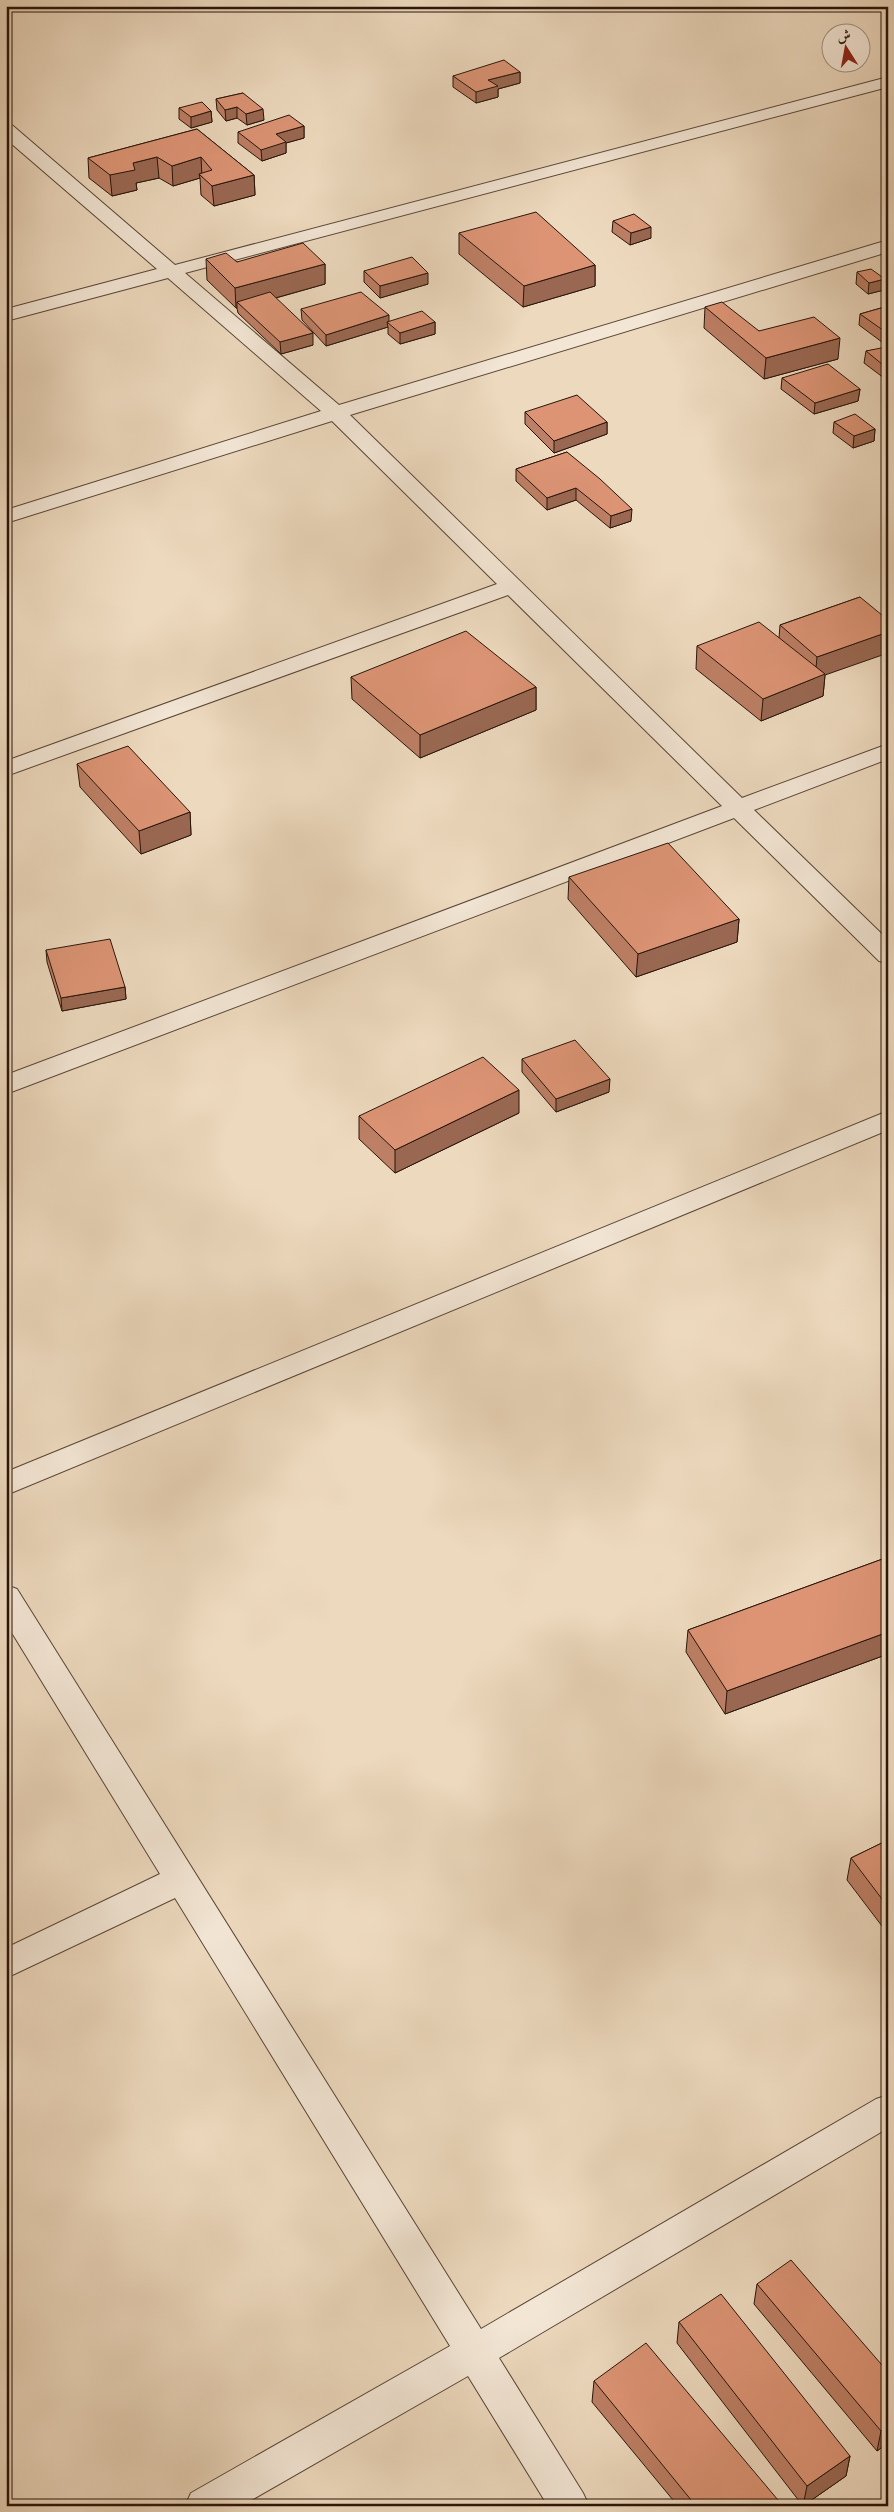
<svg xmlns="http://www.w3.org/2000/svg" width="894" height="2512" font-family="'Libre Caslon Text',Amiri,serif">
  <style>
    .lines { fill: none; stroke-linecap: round; stroke-linejoin: round }
    .minor-casing { stroke: #5a4637; stroke-width: 2 }
    .tertiary-casing { stroke: #5a4637; stroke-width: 2 }
    .minor { fill: #f3e6d5; fill-rule: evenodd }
    .tertiary { fill: #f3e6d5; fill-rule: evenodd }
    .wall { fill: #bd7f65; stroke: #29150a }
    .shaded-wall { fill: #9a6852; stroke: #29150a }
    .building { fill: #dc9475; stroke: #29150a }
  </style>
  <rect width="100%" height="100%" fill="#edd9be"/>
  <filter id="stains"><feTurbulence type="fractalNoise" baseFrequency=".004" numOctaves="4"/><feColorMatrix values="0 0 0 0 .2 0 0 0 0 .09 0 0 0 0 .02 0 0 0 .5 -.17"/></filter>
  <radialGradient id="worn" r=".72"><stop offset=".6" stop-color="#630" stop-opacity="0"/><stop offset="1" stop-color="#630" stop-opacity=".3"/></radialGradient>
  <g class="lines">
    <defs>
      <g id="minor">
        <path d="M 888,77 L 888,87 L 185,273 L 339,405 L 888,240 L 888,252 L 350,415 L 742,798 L 888,744 L 888,759 L 754,810 L 888,940 L 888,963 L 879,961 L 734,818 L 6,1094 L 6,1075 L 722,806 L 508,595 L 6,776 L 6,761 L 497,584 L 332,421 L 6,523 L 6,510 L 321,411 L 168,278 L 6,321 L 6,309 L 157,269 L 6,139 L 6,124 L 12,125 L 175,265 Z"/>
        <path d="M 6,1585 L 17,1589 L 481,2329 L 876,2099 L 888,2095 L 888,2128 L 499,2358 L 583,2493 L 589,2506 L 548,2506 L 468,2376 L 241,2506 L 185,2506 L 191,2493 L 450,2346 L 175,1898 L 6,1978 L 6,1948 L 160,1874 L 6,1623 Z"/>
      </g>
      <path id="tertiary" d="M 888,1111 L 888,1130 L 6,1495 L 6,1472 Z"/>
    </defs>
    <!-- minor casing -->
    <use href="#minor" class="minor-casing"/>
    <!-- tertiary casing -->
    <use href="#tertiary" class="tertiary-casing"/>
    <!-- minor -->
    <use href="#minor" class="minor"/>
    <!-- tertiary -->
    <use href="#tertiary" class="tertiary"/>
  </g>
  <!-- wall -->
  <g class="wall">
    <path d="M 520,72 L 520,83 L 498,89 L 498,97 L 476,103 L 453,87 L 453,76 Z"/>
    <path d="M 243,93 L 264,120 L 247,125 L 237,118 L 226,121 L 217,110 L 216,99 Z"/>
    <path d="M 179,108 L 211,111 L 212,122 L 191,128 L 179,119 Z"/>
    <path d="M 304,126 L 304,138 L 286,143 L 286,153 L 262,161 L 238,143 L 238,132 Z"/>
    <path d="M 197,129 L 254,175 L 255,195 L 214,206 L 201,195 L 200,178 L 173,186 L 159,178 L 136,183 L 137,190 L 112,196 L 89,178 L 88,158 Z"/>
    <path d="M 613,221 L 651,238 L 630,245 L 612,232 Z"/>
    <path d="M 459,233 L 595,265 L 595,286 L 523,307 L 459,254 Z"/>
    <path d="M 206,259 L 237,262 L 325,264 L 325,284 L 276,298 L 313,345 L 281,354 L 238,313 L 237,308 L 236,308 L 207,280 Z"/>
    <path d="M 887,263 L 888,263 L 888,276 L 886,275 Z"/>
    <path d="M 364,271 L 428,284 L 380,298 L 364,282 Z"/>
    <path d="M 857,272 L 885,279 L 884,290 L 868,294 L 856,284 Z"/>
    <path d="M 888,306 L 888,344 L 886,345 L 859,325 L 860,314 Z"/>
    <path d="M 705,307 L 759,331 L 838,359 L 764,379 L 704,328 Z"/>
    <path d="M 301,309 L 389,322 L 435,322 L 435,334 L 400,344 L 388,334 L 388,327 L 326,346 L 302,320 Z"/>
    <path d="M 888,348 L 888,381 L 864,363 L 866,351 Z"/>
    <path d="M 782,378 L 860,389 L 858,401 L 814,414 L 781,389 Z"/>
    <path d="M 525,412 L 607,422 L 607,434 L 554,453 L 525,424 Z"/>
    <path d="M 834,422 L 875,429 L 874,441 L 853,448 L 833,433 Z"/>
    <path d="M 567,452 L 631,521 L 610,528 L 576,500 L 547,510 L 516,481 L 516,469 Z"/>
    <path d="M 860,597 L 825,675 L 823,696 L 761,721 L 696,669 L 697,646 L 779,638 L 780,625 Z"/>
    <path d="M 351,677 L 536,687 L 536,710 L 420,758 L 352,699 Z"/>
    <path d="M 77,764 L 190,812 L 191,835 L 141,854 L 80,787 Z"/>
    <path d="M 569,877 L 739,919 L 737,942 L 636,977 L 568,899 Z"/>
    <path d="M 46,950 L 125,987 L 126,999 L 62,1011 L 47,962 Z"/>
    <path d="M 522,1059 L 609,1092 L 556,1112 L 522,1072 Z"/>
    <path d="M 519,1113 L 395,1173 L 359,1139 L 359,1116 Z"/>
    <path d="M 888,1557 L 888,1654 L 725,1714 L 686,1652 L 688,1630 Z"/>
    <path d="M 888,1840 L 888,1934 L 847,1880 L 851,1858 Z"/>
    <path d="M 757,2284 L 888,2372 L 888,2443 L 877,2451 L 754,2304 Z"/>
    <path d="M 679,2322 L 850,2456 L 846,2476 L 803,2506 L 677,2343 Z"/>
    <path d="M 594,2381 L 783,2506 L 678,2506 L 592,2402 Z"/>
  </g>
  <!-- shaded-wall -->
  <g class="shaded-wall">
    <path d="M 520,72 L 520,83 L 498,89 L 498,97 L 476,103 L 476,92 L 488,80 Z"/>
    <path d="M 237,107 L 237,118 L 226,121 L 225,110 Z"/>
    <path d="M 263,109 L 264,120 L 247,125 L 246,114 Z"/>
    <path d="M 211,111 L 212,122 L 191,128 L 191,117 Z"/>
    <path d="M 304,126 L 304,138 L 286,143 L 286,153 L 262,161 L 261,150 L 276,134 Z"/>
    <path d="M 157,157 L 159,178 L 136,183 L 137,190 L 112,196 L 110,175 L 133,163 Z"/>
    <path d="M 201,157 L 202,177 L 199,174 L 200,178 L 173,186 L 172,166 Z"/>
    <path d="M 254,175 L 255,195 L 214,206 L 212,186 Z"/>
    <path d="M 651,227 L 651,238 L 630,245 L 631,233 Z"/>
    <path d="M 325,264 L 325,284 L 243,307 L 237,302 L 237,308 L 236,308 L 235,288 Z"/>
    <path d="M 595,265 L 595,286 L 523,307 L 524,286 Z"/>
    <path d="M 428,273 L 428,284 L 380,298 L 380,286 Z"/>
    <path d="M 885,279 L 884,290 L 868,294 L 869,283 Z"/>
    <path d="M 389,315 L 389,323 L 387,322 L 388,327 L 326,346 L 326,335 Z"/>
    <path d="M 435,322 L 435,334 L 400,344 L 400,333 Z"/>
    <path d="M 313,333 L 313,345 L 281,354 L 280,342 Z"/>
    <path d="M 887,333 L 888,333 L 888,344 L 886,345 Z"/>
    <path d="M 840,338 L 838,359 L 764,379 L 766,358 Z"/>
    <path d="M 860,389 L 858,401 L 814,414 L 815,403 Z"/>
    <path d="M 607,422 L 607,434 L 554,453 L 554,441 Z"/>
    <path d="M 875,429 L 874,441 L 853,448 L 854,436 Z"/>
    <path d="M 576,488 L 576,500 L 547,510 L 547,498 Z"/>
    <path d="M 632,509 L 631,521 L 610,528 L 611,516 Z"/>
    <path d="M 888,632 L 888,653 L 825,675 L 823,696 L 761,721 L 763,699 L 815,678 L 817,657 Z"/>
    <path d="M 536,687 L 536,710 L 420,758 L 420,735 Z"/>
    <path d="M 190,812 L 191,835 L 141,854 L 139,831 Z"/>
    <path d="M 739,919 L 737,942 L 636,977 L 638,954 Z"/>
    <path d="M 125,987 L 126,999 L 62,1011 L 61,998 Z"/>
    <path d="M 610,1079 L 609,1092 L 556,1112 L 556,1099 Z"/>
    <path d="M 519,1090 L 519,1113 L 395,1173 L 395,1150 Z"/>
    <path d="M 888,1632 L 888,1654 L 725,1714 L 727,1691 Z"/>
    <path d="M 888,2426 L 888,2443 L 877,2451 L 881,2431 Z"/>
    <path d="M 850,2456 L 846,2476 L 803,2506 L 807,2486 Z"/>
  </g>
  <!-- building -->
  <g class="building">
    <path d="M 504,60 L 520,72 L 488,80 L 498,86 L 476,92 L 453,76 Z"/>
    <path d="M 243,93 L 263,109 L 246,114 L 237,107 L 225,110 L 216,99 Z"/>
    <path d="M 202,102 L 211,111 L 191,117 L 179,108 Z"/>
    <path d="M 289,115 L 304,126 L 276,134 L 286,142 L 261,150 L 238,132 Z"/>
    <path d="M 197,129 L 254,175 L 212,186 L 199,174 L 212,170 L 201,157 L 172,166 L 157,157 L 133,163 L 135,170 L 110,175 L 88,158 Z"/>
    <path d="M 536,212 L 595,265 L 524,286 L 459,233 Z"/>
    <path d="M 634,214 L 651,227 L 631,233 L 613,221 Z"/>
    <path d="M 303,243 L 325,264 L 235,288 L 206,259 L 226,253 L 237,262 Z"/>
    <path d="M 412,257 L 428,273 L 380,286 L 364,271 Z"/>
    <path d="M 871,269 L 885,279 L 869,283 L 857,272 Z"/>
    <path d="M 270,292 L 313,333 L 280,342 L 237,302 Z"/>
    <path d="M 361,292 L 389,315 L 326,335 L 301,309 Z"/>
    <path d="M 722,302 L 759,331 L 814,317 L 840,338 L 766,358 L 705,307 Z"/>
    <path d="M 888,306 L 888,333 L 887,333 L 860,314 Z"/>
    <path d="M 422,311 L 435,322 L 400,333 L 387,322 Z"/>
    <path d="M 886,347 L 888,348 L 888,369 L 866,351 Z"/>
    <path d="M 828,364 L 860,389 L 815,403 L 782,378 Z"/>
    <path d="M 577,395 L 607,422 L 554,441 L 525,412 Z"/>
    <path d="M 855,414 L 875,429 L 854,436 L 834,422 Z"/>
    <path d="M 567,452 L 600,479 L 632,509 L 611,516 L 576,488 L 547,498 L 516,469 Z"/>
    <path d="M 860,597 L 888,620 L 888,632 L 817,657 L 780,625 Z"/>
    <path d="M 759,622 L 825,674 L 763,699 L 697,646 Z"/>
    <path d="M 466,631 L 536,687 L 420,735 L 351,677 Z"/>
    <path d="M 128,746 L 190,812 L 139,831 L 77,764 Z"/>
    <path d="M 668,843 L 739,919 L 638,954 L 569,877 Z"/>
    <path d="M 110,939 L 125,987 L 61,998 L 46,950 Z"/>
    <path d="M 575,1040 L 610,1079 L 556,1099 L 522,1059 Z"/>
    <path d="M 483,1057 L 519,1090 L 395,1150 L 359,1116 Z"/>
    <path d="M 888,1557 L 888,1632 L 727,1691 L 688,1630 Z"/>
    <path d="M 888,1840 L 888,1907 L 851,1858 Z"/>
    <path d="M 791,2260 L 888,2372 L 888,2426 L 881,2431 L 757,2284 Z"/>
    <path d="M 721,2294 L 850,2456 L 807,2486 L 679,2322 Z"/>
    <path d="M 646,2343 L 783,2506 L 696,2506 L 594,2381 Z"/>
  </g>
  <!-- margin -->
  <rect width="894" height="2512" fill="none" stroke="#edd9be" stroke-width="25"/>
  <rect x="8" y="8" width="879" height="2497" fill="none" stroke="#29150a" stroke-width="2.5"/>
  <rect x="12" y="12" width="869" height="2487" fill="none" stroke="#29150a"/>
  <!-- north arrow -->
  <g transform="translate(846 48) rotate(349)"><circle r="24" fill="#f3e6d5" stroke="#a29284"/>
  <path d="M0-4L9 19L0 12L-9 19Z" fill="#8f2418"/>
  <text y="-8" font-size="14" font-weight="bold" text-anchor="middle" fill="#29150a">ش</text>
  </g>
  <rect width="100%" height="100%" filter="url(#stains)"/>
  <rect width="100%" height="100%" fill="url(#worn)"/>
</svg>
